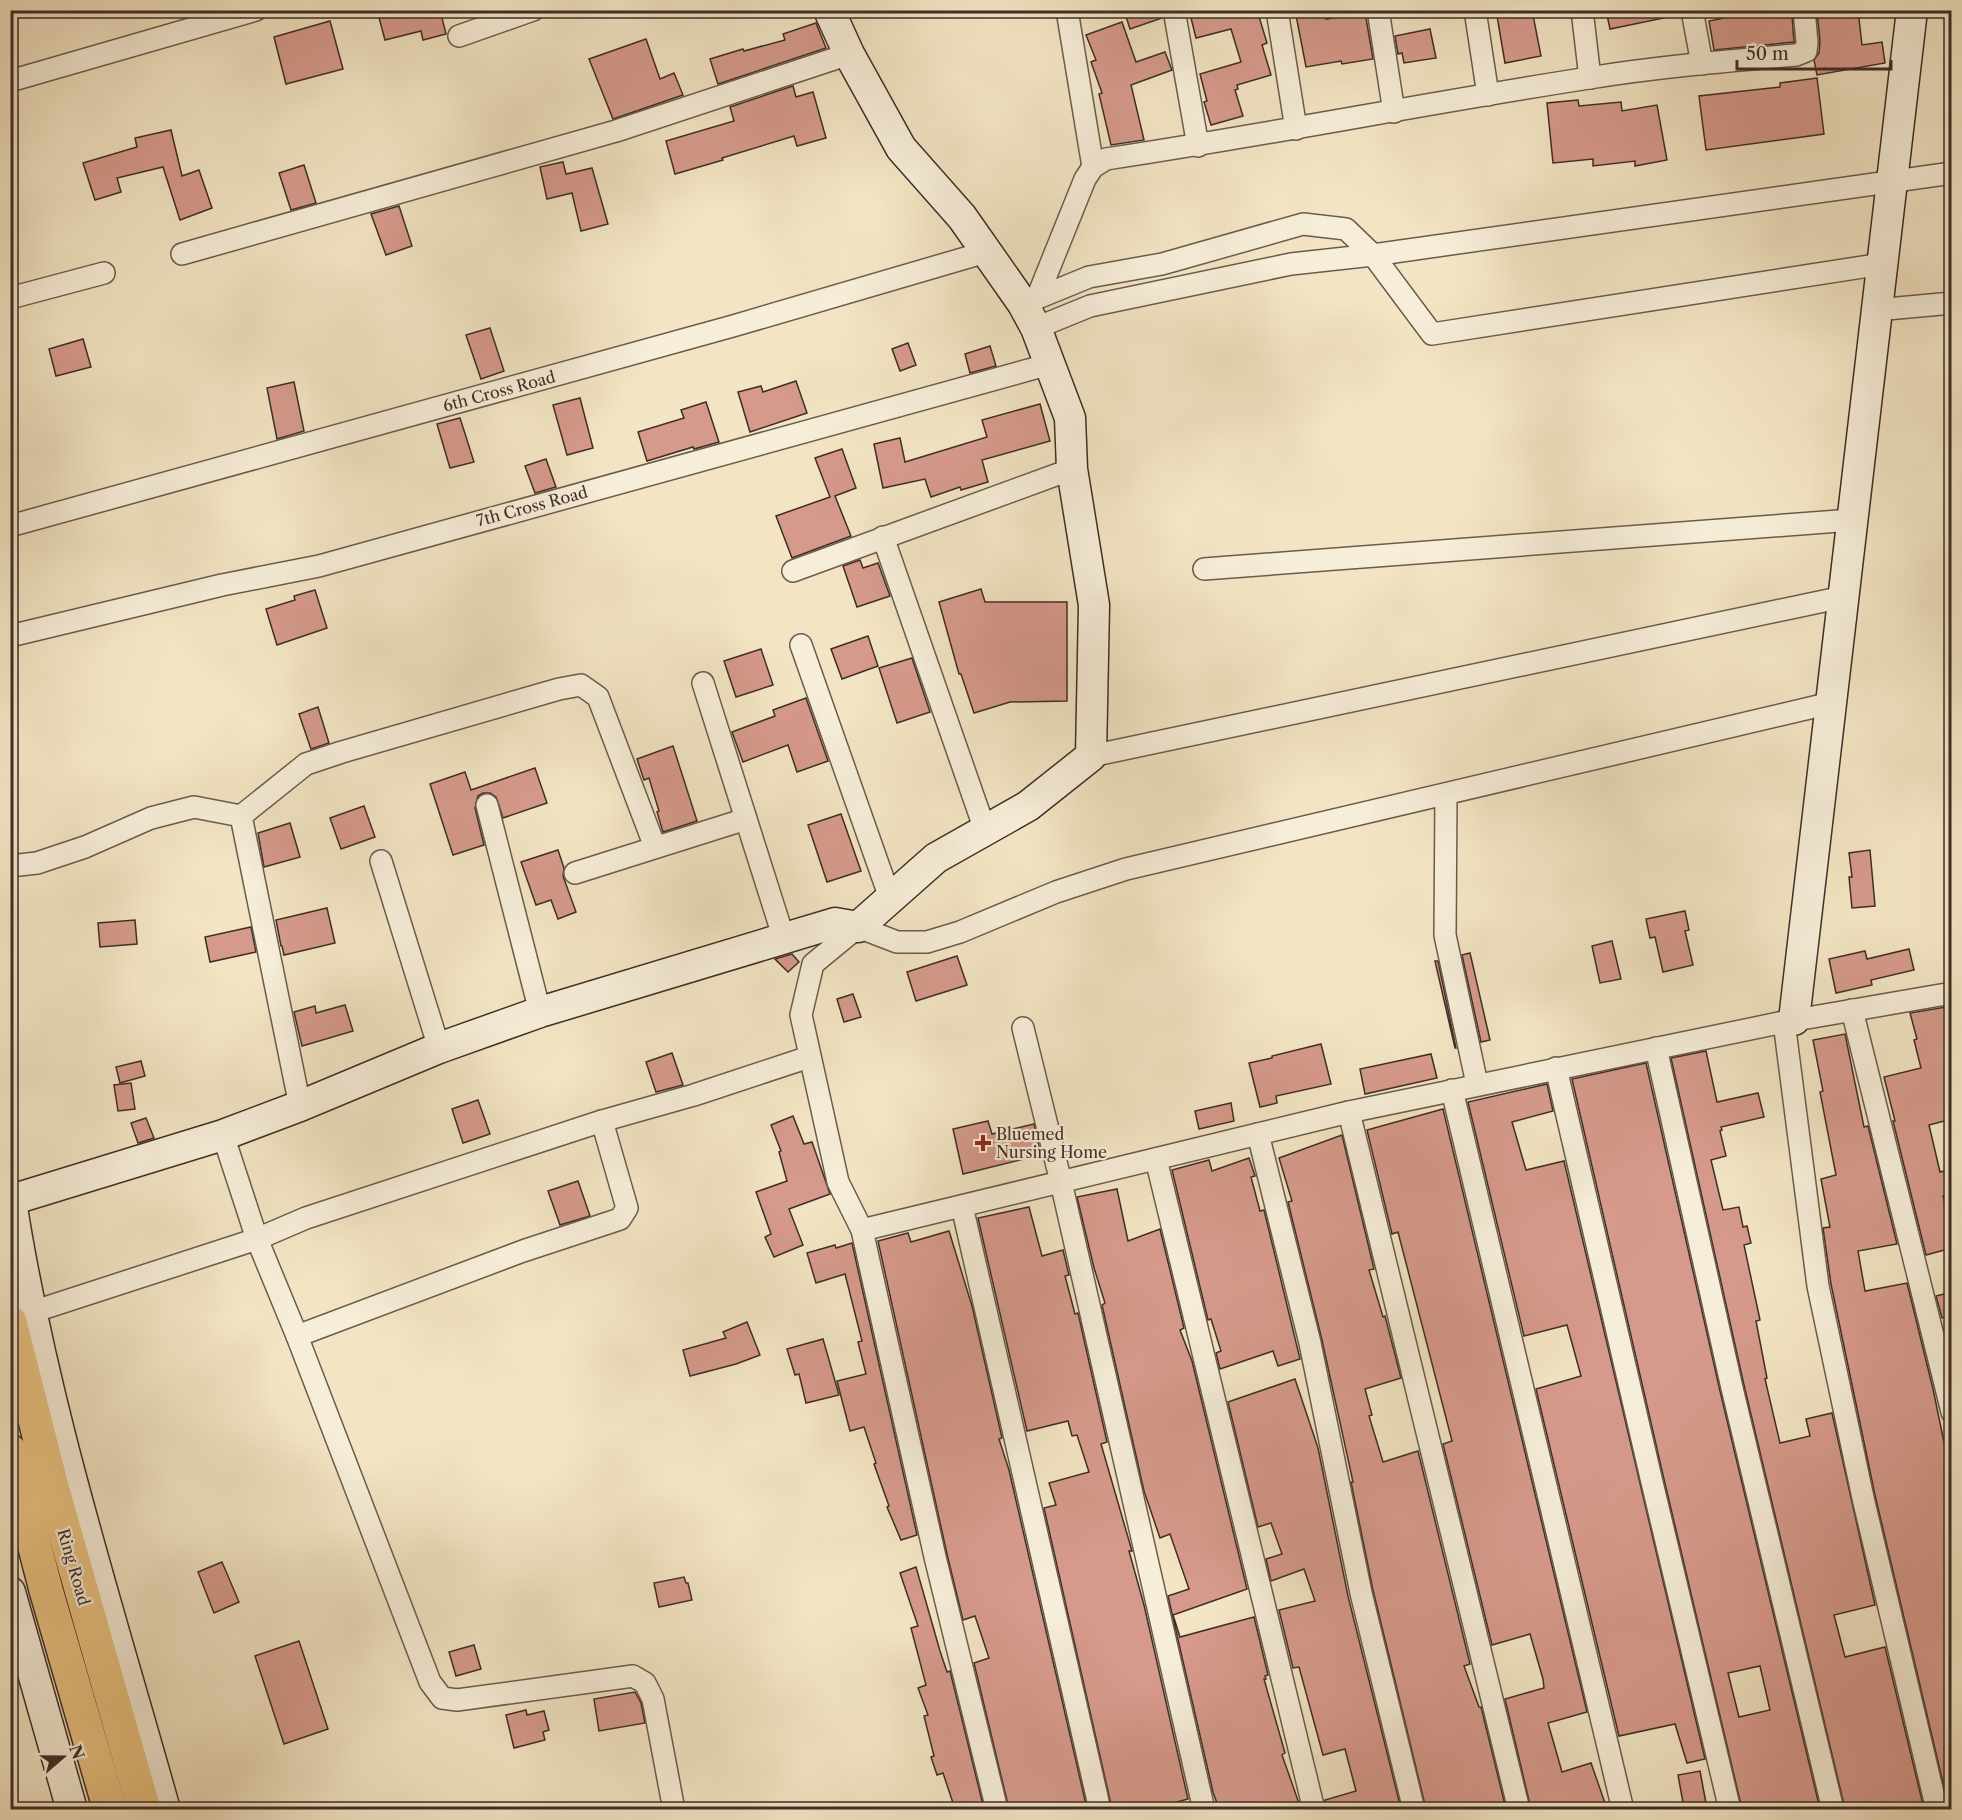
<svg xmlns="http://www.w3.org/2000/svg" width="1962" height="1820" font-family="'Libre Caslon Text',serif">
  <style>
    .building { fill: #d69a8c; stroke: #3e2d27; stroke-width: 1.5; fill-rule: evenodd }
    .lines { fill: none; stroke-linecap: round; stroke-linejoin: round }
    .street-casing { stroke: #6b5b4e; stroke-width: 24 }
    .secondary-casing { stroke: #3e2d27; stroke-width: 33 }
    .highway-casing { stroke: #3e2d27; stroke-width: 36 }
    .street { stroke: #f7eed9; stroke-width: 21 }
    .secondary { stroke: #f7eed9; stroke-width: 30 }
    .highway { stroke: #eac282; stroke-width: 33 }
    .poi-dot { fill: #8f2418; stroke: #f7eed9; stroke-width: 2 }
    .labels { text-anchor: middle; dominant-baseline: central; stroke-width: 4.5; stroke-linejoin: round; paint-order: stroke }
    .street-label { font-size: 16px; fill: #3e2d27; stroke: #f7eed9 }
    .poi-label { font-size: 16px; fill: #3e2d27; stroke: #f7eed9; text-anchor: start }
  </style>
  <rect width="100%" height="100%" fill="#f3e5c4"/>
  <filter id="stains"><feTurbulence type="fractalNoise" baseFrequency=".00333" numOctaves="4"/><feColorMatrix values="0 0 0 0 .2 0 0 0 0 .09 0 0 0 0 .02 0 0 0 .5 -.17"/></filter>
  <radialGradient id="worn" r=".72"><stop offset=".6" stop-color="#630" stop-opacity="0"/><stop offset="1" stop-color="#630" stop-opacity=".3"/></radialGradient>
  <!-- building -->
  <g class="building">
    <path d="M 377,10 L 440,10 L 446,34 L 423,40 L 421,31 L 385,40 Z"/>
    <path d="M 1124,10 L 1162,10 L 1162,18 L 1130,29 Z"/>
    <path d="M 1189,10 L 1257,10 L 1267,43 L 1262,45 L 1271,75 L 1237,85 L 1238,89 L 1235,90 L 1243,116 L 1211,125 L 1204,102 L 1207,101 L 1200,74 L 1241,62 L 1231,29 L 1196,38 Z"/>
    <path d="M 1295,10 L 1325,10 L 1326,19 L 1365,12 L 1373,59 L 1342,64 L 1341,61 L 1306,67 Z"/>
    <path d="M 1496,10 L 1532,10 L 1541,56 L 1505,63 Z"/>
    <path d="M 1606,10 L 1664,10 L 1664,18 L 1610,29 Z"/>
    <path d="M 1763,10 L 1787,10 L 1788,16 L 1792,16 L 1794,42 L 1714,50 L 1709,21 Z"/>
    <path d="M 1830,10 L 1858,10 L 1862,45 L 1882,42 L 1885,63 L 1817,75 L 1814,60 L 1819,53 L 1820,41 L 1817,12 Z"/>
    <path d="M 330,21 L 343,69 L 286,84 L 274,37 Z"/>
    <path d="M 1122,22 L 1136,62 L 1165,52 L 1172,70 L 1131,85 L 1144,140 L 1111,145 L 1099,94 L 1102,93 L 1091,62 L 1096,60 L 1086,35 Z"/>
    <path d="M 816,23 L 826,48 L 718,84 L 710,59 L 743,49 L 744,51 L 785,40 L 783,34 Z"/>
    <path d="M 1430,29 L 1436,58 L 1404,63 L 1402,53 L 1398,54 L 1395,36 Z"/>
    <path d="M 646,39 L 660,79 L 674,73 L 683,95 L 613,119 L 589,59 Z"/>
    <path d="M 1817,78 L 1824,134 L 1706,150 L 1699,96 L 1780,87 L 1780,83 Z"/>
    <path d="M 793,86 L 796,97 L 813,92 L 826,138 L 797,146 L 794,136 L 722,158 L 723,160 L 675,174 L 666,141 L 734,121 L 730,107 Z"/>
    <path d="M 1578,100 L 1579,106 L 1621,102 L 1622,111 L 1657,105 L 1667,160 L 1635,166 L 1635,161 L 1593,166 L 1593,159 L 1553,163 L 1547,103 Z"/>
    <path d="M 171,130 L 182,176 L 199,170 L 212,208 L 180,220 L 163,167 L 117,178 L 121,192 L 95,200 L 83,163 L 137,147 L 135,138 Z"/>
    <path d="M 563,162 L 566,174 L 592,168 L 608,224 L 581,231 L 572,193 L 547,199 L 540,167 Z"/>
    <path d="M 304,165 L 316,203 L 291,210 L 279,173 Z"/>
    <path d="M 399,206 L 412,246 L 386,255 L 371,214 Z"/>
    <path d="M 490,328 L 504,371 L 481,379 L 466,335 Z"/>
    <path d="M 83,339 L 91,367 L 56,376 L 49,349 Z"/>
    <path d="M 908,343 L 916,365 L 900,371 L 892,349 Z"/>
    <path d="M 990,346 L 996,366 L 970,373 L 965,354 Z"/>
    <path d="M 796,381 L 807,413 L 750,432 L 738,392 L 761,386 L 763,392 Z"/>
    <path d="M 294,382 L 304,431 L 277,439 L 267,388 Z"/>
    <path d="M 580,398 L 593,448 L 567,455 L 553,405 Z"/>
    <path d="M 706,402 L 719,442 L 694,449 L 693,447 L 647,461 L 638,432 L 684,418 L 681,410 Z"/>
    <path d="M 1040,404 L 1050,441 L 982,460 L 988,482 L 961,490 L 960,487 L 931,497 L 925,479 L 883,488 L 874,444 L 900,438 L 905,462 L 987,437 L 982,420 Z"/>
    <path d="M 460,418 L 474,462 L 450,468 L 437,424 Z"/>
    <path d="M 842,449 L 856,488 L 835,496 L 851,536 L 792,558 L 776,516 L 830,497 L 815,458 Z"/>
    <path d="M 546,459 L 556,487 L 535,493 L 525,466 Z"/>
    <path d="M 860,560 L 863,568 L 878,563 L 890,596 L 857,607 L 843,566 Z"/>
    <path d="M 981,589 L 985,602 L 1067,602 L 1067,701 L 1010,702 L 974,713 L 961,674 L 959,674 L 939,602 Z"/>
    <path d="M 315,590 L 327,628 L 277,645 L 266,609 L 295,600 L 294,596 Z"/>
    <path d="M 868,636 L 878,666 L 842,679 L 831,649 Z"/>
    <path d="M 761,649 L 773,685 L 736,697 L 724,661 Z"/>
    <path d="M 912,658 L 930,712 L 897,723 L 879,668 Z"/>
    <path d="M 806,698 L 828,761 L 797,772 L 788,745 L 743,762 L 732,732 L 775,716 L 773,710 Z"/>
    <path d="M 318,707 L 329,743 L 311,749 L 299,714 Z"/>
    <path d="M 673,746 L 697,821 L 663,832 L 657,812 L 659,811 L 649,778 L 644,780 L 637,759 Z"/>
    <path d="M 535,768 L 547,803 L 503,818 L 496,797 L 490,793 L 483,793 L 478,796 L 475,808 L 484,845 L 453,855 L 430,784 L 465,772 L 471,790 Z"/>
    <path d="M 364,806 L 375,837 L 341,849 L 330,818 Z"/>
    <path d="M 841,814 L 861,871 L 827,882 L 808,825 Z"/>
    <path d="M 290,823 L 300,857 L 264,867 L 258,833 Z"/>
    <path d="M 558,850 L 564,868 L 563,876 L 576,912 L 558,919 L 551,900 L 536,905 L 521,862 Z"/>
    <path d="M 1870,850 L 1875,906 L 1852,908 L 1849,877 L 1852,877 L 1849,853 Z"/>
    <path d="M 327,908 L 335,943 L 284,955 L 282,946 L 281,946 L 276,920 Z"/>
    <path d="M 1685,911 L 1689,930 L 1685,931 L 1693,965 L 1663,972 L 1655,937 L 1650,938 L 1646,919 Z"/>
    <path d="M 135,920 L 137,944 L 100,947 L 98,923 Z"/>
    <path d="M 251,927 L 256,952 L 210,962 L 205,937 Z"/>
    <path d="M 1612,941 L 1621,979 L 1600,983 L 1592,946 Z"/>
    <path d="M 1909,949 L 1914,970 L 1871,980 L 1872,985 L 1836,993 L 1829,959 L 1865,951 L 1867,959 Z"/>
    <path d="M 1470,953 L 1490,1040 L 1481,1042 L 1462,955 Z"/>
    <path d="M 792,954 L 799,962 L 788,972 L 775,959 Z"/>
    <path d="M 957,956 L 967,985 L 916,1001 L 907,972 Z"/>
    <path d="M 1435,961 L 1438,961 L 1456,1048 L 1455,1048 Z"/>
    <path d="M 853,994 L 861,1017 L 844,1022 L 837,999 Z"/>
    <path d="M 345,1005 L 353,1031 L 302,1046 L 294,1012 L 315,1006 L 316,1013 Z"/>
    <path d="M 1946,1007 L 1952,1038 L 1952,1119 L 1929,1125 L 1940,1172 L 1952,1169 L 1952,1194 L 1943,1196 L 1952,1233 L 1952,1248 L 1926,1255 L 1893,1121 L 1895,1121 L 1884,1077 L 1921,1068 L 1914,1040 L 1917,1039 L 1910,1013 Z"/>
    <path d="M 1845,1034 L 1864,1127 L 1868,1126 L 1897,1244 L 1858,1251 L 1865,1291 L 1907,1283 L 1933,1389 L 1952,1481 L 1952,1808 L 1949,1808 L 1875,1495 L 1831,1284 L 1823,1228 L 1830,1227 L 1821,1179 L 1836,1175 L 1820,1092 L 1823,1091 L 1813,1040 Z"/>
    <path d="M 1321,1044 L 1331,1084 L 1276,1096 L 1277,1103 L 1260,1107 L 1249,1063 L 1272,1058 L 1272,1056 Z"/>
    <path d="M 1706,1051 L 1717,1102 L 1758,1093 L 1764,1117 L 1721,1127 L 1722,1130 L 1720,1131 L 1726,1156 L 1711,1160 L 1723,1210 L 1739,1207 L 1743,1227 L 1747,1226 L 1751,1243 L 1744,1245 L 1760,1320 L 1756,1321 L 1767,1378 L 1765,1379 L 1780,1443 L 1810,1436 L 1806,1419 L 1832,1413 L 1875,1605 L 1834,1615 L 1845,1657 L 1885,1647 L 1924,1809 L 1845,1809 L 1744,1385 L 1671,1058 Z"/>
    <path d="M 672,1053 L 683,1085 L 656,1092 L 646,1062 Z"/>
    <path d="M 1431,1054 L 1437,1078 L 1365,1094 L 1360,1069 Z"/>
    <path d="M 141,1061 L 145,1076 L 120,1083 L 116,1067 Z"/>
    <path d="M 1646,1063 L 1720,1391 L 1820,1809 L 1742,1809 L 1663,1475 L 1572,1079 ZM 1760,1666 L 1770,1710 L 1739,1717 L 1728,1673 Z"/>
    <path d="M 131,1083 L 135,1109 L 118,1111 L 114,1085 Z"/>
    <path d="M 1547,1084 L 1553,1111 L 1512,1122 L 1526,1170 L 1564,1161 L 1705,1759 L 1687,1763 L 1675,1724 L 1619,1736 L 1536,1389 L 1581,1376 L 1567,1325 L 1524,1336 L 1468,1102 Z"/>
    <path d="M 478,1100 L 490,1134 L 463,1143 L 452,1109 Z"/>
    <path d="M 1231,1103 L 1234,1121 L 1199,1129 L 1195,1111 Z"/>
    <path d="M 1443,1109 L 1587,1712 L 1548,1723 L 1562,1772 L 1591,1763 L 1606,1806 L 1593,1809 L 1570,1809 L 1568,1803 L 1546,1809 L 1531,1809 L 1505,1699 L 1544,1688 L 1543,1679 L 1530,1634 L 1492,1645 L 1443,1444 L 1452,1441 L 1398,1232 L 1392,1234 L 1367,1130 Z"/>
    <path d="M 793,1116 L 804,1144 L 812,1142 L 830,1194 L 789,1209 L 803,1245 L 774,1257 L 765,1237 L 771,1234 L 756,1192 L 787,1181 L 779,1152 L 781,1151 L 771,1125 Z"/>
    <path d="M 146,1118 L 154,1138 L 138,1143 L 131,1123 Z"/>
    <path d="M 988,1121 L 992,1134 L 1034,1124 L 1041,1155 L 963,1174 L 953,1129 Z"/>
    <path d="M 1342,1135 L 1374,1269 L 1369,1270 L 1383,1317 L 1385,1316 L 1401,1378 L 1365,1389 L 1372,1415 L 1369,1416 L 1383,1462 L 1418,1451 L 1470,1664 L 1464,1666 L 1479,1707 L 1481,1707 L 1506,1809 L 1426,1809 L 1373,1590 L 1351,1482 L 1353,1482 L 1322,1340 L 1288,1202 L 1292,1201 L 1279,1158 Z"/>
    <path d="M 1249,1158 L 1255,1176 L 1251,1177 L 1260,1211 L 1264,1210 L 1300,1359 L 1278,1366 L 1273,1351 L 1220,1369 L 1216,1353 L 1221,1351 L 1211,1319 L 1208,1320 L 1172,1170 L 1209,1160 L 1212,1171 Z"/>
    <path d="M 578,1181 L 590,1216 L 560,1225 L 548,1191 Z"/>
    <path d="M 1117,1189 L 1128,1241 L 1160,1229 L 1184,1328 L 1180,1330 L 1192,1361 L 1247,1589 L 1173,1615 L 1180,1637 L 1254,1617 L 1268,1675 L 1265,1676 L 1266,1679 L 1264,1679 L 1285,1753 L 1282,1755 L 1301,1809 L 1219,1809 L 1213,1792 L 1168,1596 L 1189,1589 L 1170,1534 L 1160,1538 L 1144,1491 L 1102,1305 L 1105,1303 L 1094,1268 L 1077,1197 Z"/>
    <path d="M 1029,1207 L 1042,1256 L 1063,1250 L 1069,1275 L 1065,1276 L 1075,1314 L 1078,1313 L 1107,1442 L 1101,1444 L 1132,1551 L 1129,1551 L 1144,1605 L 1188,1799 L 1152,1809 L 1112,1809 L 1044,1508 L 1056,1505 L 1049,1483 L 1089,1472 L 1077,1435 L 1072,1436 L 1068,1421 L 1027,1431 L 978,1218 Z"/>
    <path d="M 949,1231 L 972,1306 L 1002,1438 L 999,1439 L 1009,1470 L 1087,1809 L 1009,1809 L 974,1663 L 989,1658 L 975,1616 L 963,1620 L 947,1554 L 878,1241 L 908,1233 L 911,1242 Z"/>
    <path d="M 852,1243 L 917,1535 L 901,1540 L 887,1507 L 889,1506 L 874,1464 L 876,1463 L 864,1427 L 850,1431 L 837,1381 L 866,1374 L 858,1342 L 862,1341 L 845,1274 L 816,1283 L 807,1253 L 835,1245 L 836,1248 Z"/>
    <path d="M 1952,1292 L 1952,1316 L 1942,1318 L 1936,1296 Z"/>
    <path d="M 747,1322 L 760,1355 L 736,1364 L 690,1376 L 683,1350 L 726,1338 L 723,1332 Z"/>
    <path d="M 823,1339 L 839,1395 L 806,1403 L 799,1374 L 795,1375 L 787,1349 Z"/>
    <path d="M 1295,1379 L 1318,1448 L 1348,1596 L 1401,1809 L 1326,1809 L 1325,1800 L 1356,1791 L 1345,1749 L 1323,1755 L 1299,1667 L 1293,1668 L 1279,1610 L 1315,1601 L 1304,1569 L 1271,1581 L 1266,1559 L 1282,1554 L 1271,1523 L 1258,1527 L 1228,1402 Z"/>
    <path d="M 222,1562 L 239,1602 L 214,1613 L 198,1572 Z"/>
    <path d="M 916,1567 L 940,1651 L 947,1672 L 950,1671 L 984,1809 L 955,1809 L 943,1773 L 937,1775 L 931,1757 L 934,1756 L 924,1716 L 928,1715 L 918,1688 L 926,1685 L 911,1628 L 918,1626 L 900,1573 Z"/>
    <path d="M 684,1577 L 686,1583 L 688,1583 L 692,1600 L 659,1607 L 654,1583 Z"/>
    <path d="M 299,1641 L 328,1729 L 284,1744 L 255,1656 Z"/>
    <path d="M 474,1645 L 481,1669 L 456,1676 L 449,1652 Z"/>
    <path d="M 635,1692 L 641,1703 L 645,1723 L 599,1731 L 594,1699 Z"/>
    <path d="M 526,1710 L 527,1715 L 544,1711 L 549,1730 L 543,1732 L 545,1740 L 514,1748 L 506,1715 Z"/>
    <path d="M 1700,1771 L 1706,1803 L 1684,1808 L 1678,1775 Z"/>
  </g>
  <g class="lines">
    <defs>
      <g id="street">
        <path d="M 1067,10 L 1093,167"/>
        <path d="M 1174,10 L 1198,146"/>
        <path d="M 1277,10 L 1296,129"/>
        <path d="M 1378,10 L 1394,112"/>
        <path d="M 1475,10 L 1488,95"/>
        <path d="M 1582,10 L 1590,78"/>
        <path d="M 1692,10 L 1702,64"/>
        <path d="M 459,36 L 533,10"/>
        <path d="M 10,81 L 256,10"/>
        <path d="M 182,254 L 616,131 L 849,54"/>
        <path d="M 10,298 L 104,273"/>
        <path d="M 1037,298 L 1085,179 L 1093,167 L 1106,159 C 1267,135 1427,103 1589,78 C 1657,67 1727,61 1796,55 L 1806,51 L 1807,42 L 1804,10"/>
        <path d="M 1023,304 L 1089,277 L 1162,264 L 1303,224 L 1346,229 L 1373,255 L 1952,173"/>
        <path d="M 1876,310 L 1952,303"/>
        <path d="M 1036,328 L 1090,306 L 1291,264 L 1373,255 L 1432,334 L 1882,264"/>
        <path d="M 10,526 L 733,326 L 986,252"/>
        <path d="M 883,537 L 985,830"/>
        <path d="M 1204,569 L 1852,520"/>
        <path d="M 793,571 L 1072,469"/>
        <path d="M 10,636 L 222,585 L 319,566 L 1050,364"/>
        <path d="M 801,645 L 890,898"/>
        <path d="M 703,683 L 784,939"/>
        <path d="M 1091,756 L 1843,597"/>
        <path d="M 1446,794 L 1445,935 L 1477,1084"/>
        <path d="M 487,805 L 540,1012"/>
        <path d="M 241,816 L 306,764 L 342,752 L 559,689 L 581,685 L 598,697 L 655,847"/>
        <path d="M 381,861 L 439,1048"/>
        <path d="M 10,866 L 37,863 L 85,847 L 151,818 L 194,807 L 241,816 L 300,1106"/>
        <path d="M 575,873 L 746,819"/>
        <path d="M 1852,1010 L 1952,1412"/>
        <path d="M 1784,1022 L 1818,1286 L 1863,1498 L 1937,1810"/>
        <path d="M 1023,1028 L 1061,1182 L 1204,1810"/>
        <path d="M 1656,1048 L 1732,1388 L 1833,1810"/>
        <path d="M 1556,1068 L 1651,1478 L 1730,1810"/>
        <path d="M 1452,1090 L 1623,1810"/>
        <path d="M 1349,1112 L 1519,1810"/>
        <path d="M 1258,1134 L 1310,1343 L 1361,1593 L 1414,1810"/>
        <path d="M 223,1135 L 257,1239 L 297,1336 L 523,1251 L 620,1219 L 627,1208 L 602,1121"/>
        <path d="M 1156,1159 L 1314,1810"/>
        <path d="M 962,1206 L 1100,1810"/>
        <path d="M 862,1230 L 1349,1112 L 1784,1022 L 1952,993"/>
        <path d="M 20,1316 L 257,1239 L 306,1218 L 602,1121 L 694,1095 L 809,1057"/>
        <path d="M 297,1336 L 430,1682 L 442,1698 L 457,1700 L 633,1676 L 645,1683 L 653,1699 L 674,1810"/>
        <path d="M 997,1810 L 935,1557 L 862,1230 L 838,1182 L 801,1015 L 813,964 L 858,927 L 897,942 L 927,942 L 960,932 L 1056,892 L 1126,869 L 1831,703"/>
      </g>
      <g id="secondary">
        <path d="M 1794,1020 L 1912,10"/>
        <path d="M 10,1195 C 42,1404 108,1606 165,1810"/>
        <path d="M 11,1200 L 223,1135 L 300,1106 L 439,1048 L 540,1012 L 835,923 L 858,927 L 936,858 L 1028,806 L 1091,756 L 1094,605 L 1072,469 L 1070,418 L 1036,328 L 1023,304 L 962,217 L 901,148 L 849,54 L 829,10"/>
        <path d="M 10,1592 L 72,1810"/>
      </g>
      <g id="highway">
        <path d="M 10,1322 L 52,1487 L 144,1810"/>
        <path d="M 10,1451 L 46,1590 L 110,1810"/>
      </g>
    </defs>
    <!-- street casing -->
    <use href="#street" class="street-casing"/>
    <!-- secondary casing -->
    <use href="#secondary" class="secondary-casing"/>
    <!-- highway casing -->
    <use href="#highway" class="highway-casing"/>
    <!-- street -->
    <use href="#street" class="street"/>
    <!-- secondary -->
    <use href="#secondary" class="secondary"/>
    <!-- highway -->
    <use href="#highway" class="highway"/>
  </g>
  <!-- markers -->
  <path class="poi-dot" d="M980 1134h6v6h6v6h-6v6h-6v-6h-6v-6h6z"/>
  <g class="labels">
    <!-- street labels -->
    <g class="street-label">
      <text transform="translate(499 391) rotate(-15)">6th Cross Road</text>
      <text transform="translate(532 506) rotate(-15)">7th Cross Road</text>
      <text transform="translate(74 1567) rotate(74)">Ring Road</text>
    </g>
    <!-- poi labels -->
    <g class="poi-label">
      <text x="996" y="1134">Bluemed<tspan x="996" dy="18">Nursing Home</tspan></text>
    </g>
  </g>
  <!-- margin -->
  <rect width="1962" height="1820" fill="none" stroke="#f3e5c4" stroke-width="36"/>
  <rect x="12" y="12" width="1938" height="1796" fill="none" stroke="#3e2d27" stroke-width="3"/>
  <rect x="18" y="18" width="1926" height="1784" fill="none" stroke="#3e2d27" stroke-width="1.5"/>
  <!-- north arrow -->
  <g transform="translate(63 1757) rotate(70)" stroke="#f7eed9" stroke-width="4.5" paint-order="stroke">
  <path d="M0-4.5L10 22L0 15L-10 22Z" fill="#3e2d27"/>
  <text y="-9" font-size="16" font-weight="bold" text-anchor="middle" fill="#3e2d27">N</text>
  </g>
  <!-- scale -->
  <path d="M1737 60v9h154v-9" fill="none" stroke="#3e2d27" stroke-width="3"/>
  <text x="1746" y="60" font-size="18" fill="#3e2d27" stroke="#f7eed9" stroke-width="4.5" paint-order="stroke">50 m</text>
  <rect width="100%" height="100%" filter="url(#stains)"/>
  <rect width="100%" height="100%" fill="url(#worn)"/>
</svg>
